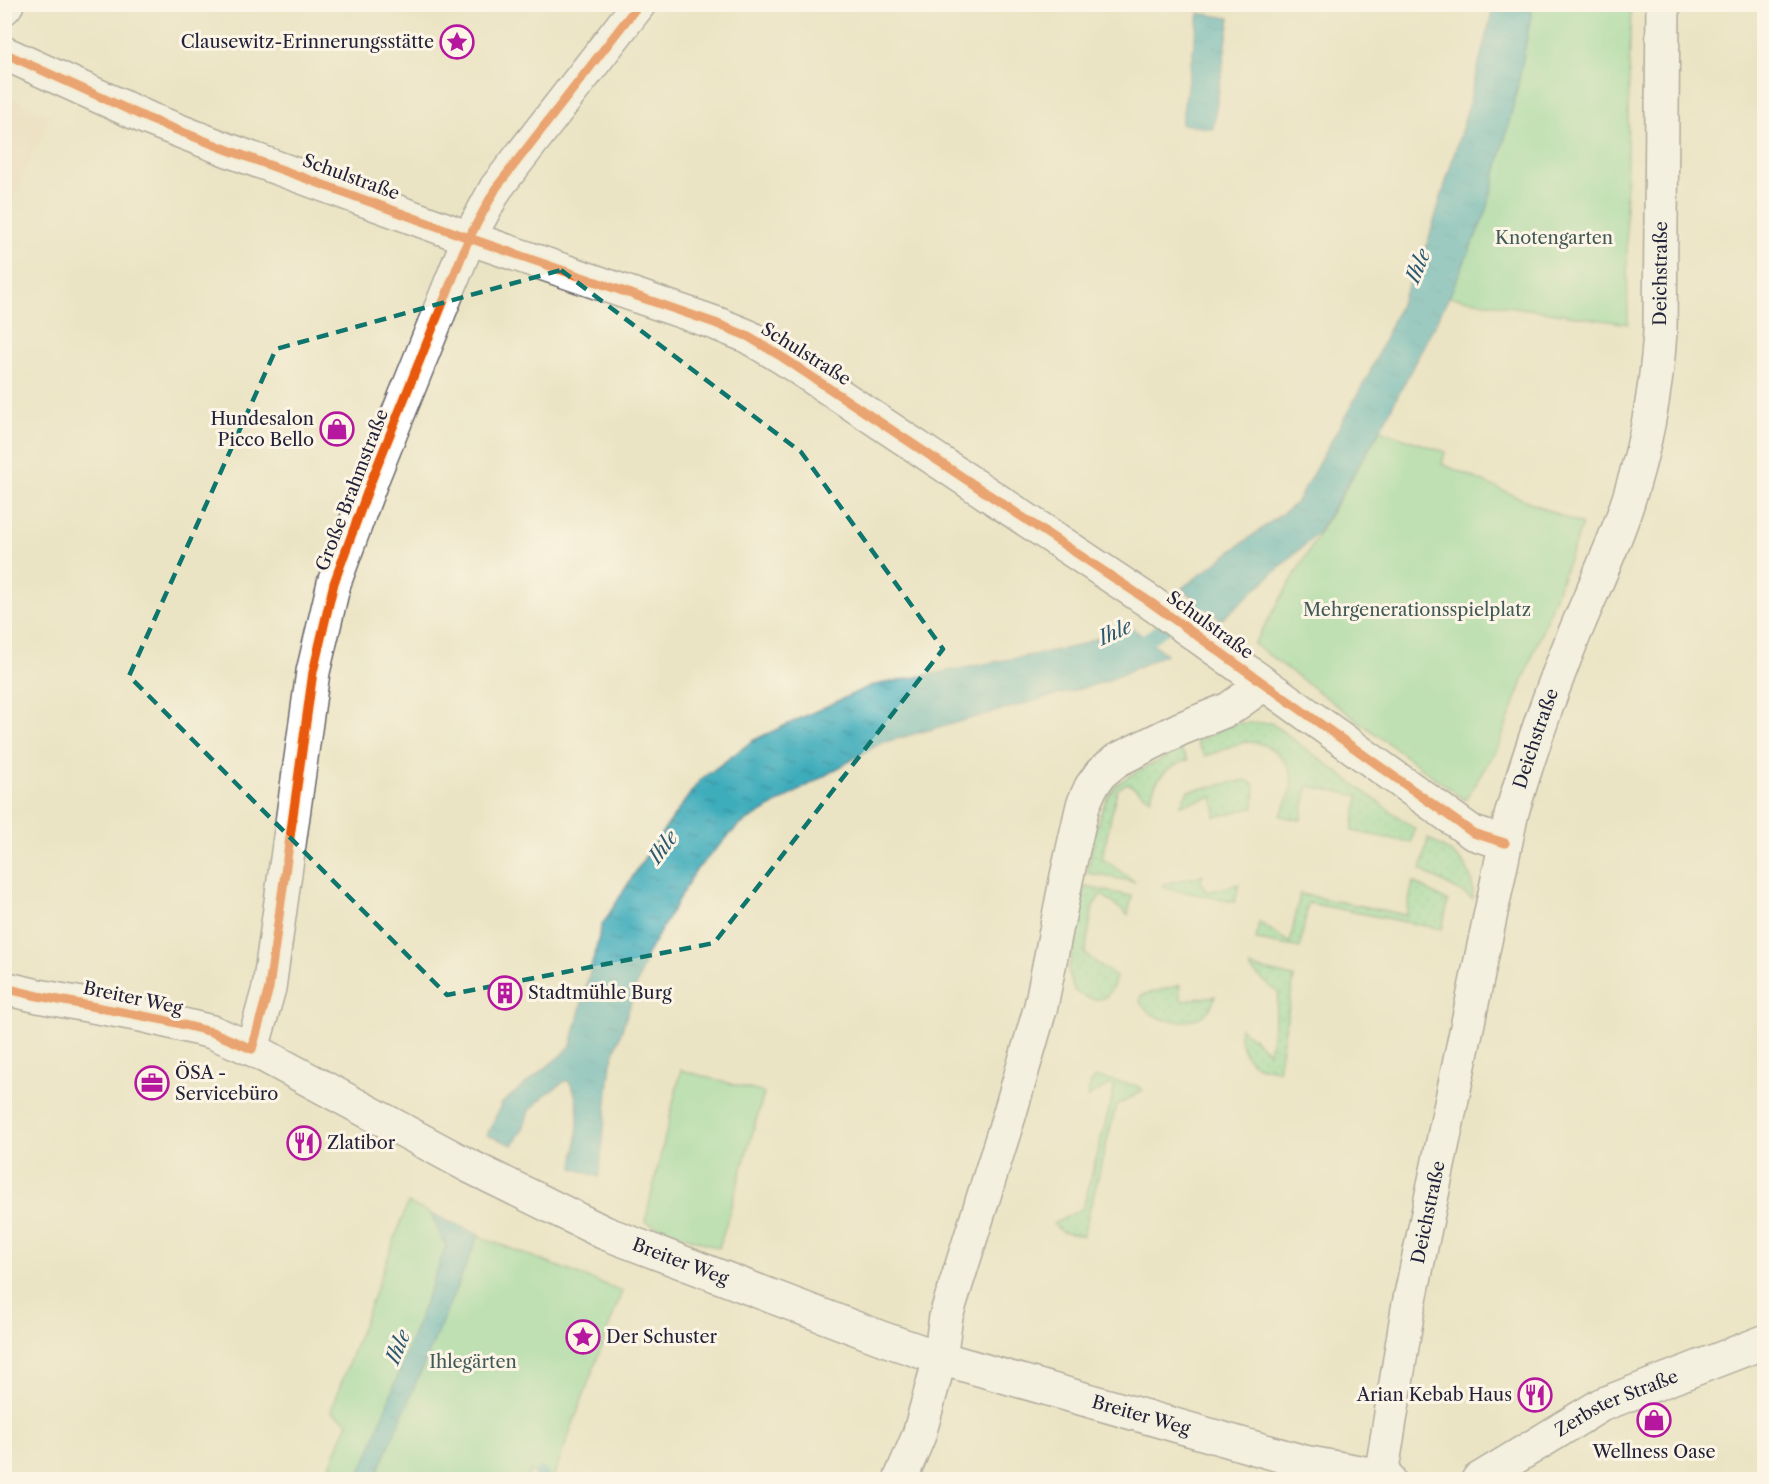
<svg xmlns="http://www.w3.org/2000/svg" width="1769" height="1484" font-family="'Libre Caslon Text',serif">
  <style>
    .built { fill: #edd7ba }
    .grass { fill: url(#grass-dots); stroke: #557e6c; stroke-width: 1.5 }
    .park { fill: #88db9d; stroke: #557e6c; stroke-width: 1.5 }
    .water { fill: url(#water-ripples); stroke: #30677b; stroke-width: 1.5 }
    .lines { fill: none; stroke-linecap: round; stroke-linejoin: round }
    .stream { stroke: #3dacbb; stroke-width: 14 }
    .minor-casing { stroke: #68666b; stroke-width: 36 }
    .minor { stroke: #fff; stroke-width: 33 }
    .cycleway-casing { stroke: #fcf5e5; stroke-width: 13 }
    .cycleway { stroke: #e8590c; stroke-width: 9 }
    .marked { fill: none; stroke: #0f766e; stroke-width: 4.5; stroke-dasharray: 12 8; stroke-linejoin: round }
    .labels { text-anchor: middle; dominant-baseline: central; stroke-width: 6; stroke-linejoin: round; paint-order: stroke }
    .poi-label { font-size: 18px; fill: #22223b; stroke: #fcf5e5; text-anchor: start }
    .street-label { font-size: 18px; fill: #22223b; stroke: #fcf5e5 }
    .park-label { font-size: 18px; fill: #415a58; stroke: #fcf5e5 }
    .water-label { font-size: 20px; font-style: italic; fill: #2d596e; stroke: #fcf5e5 }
  </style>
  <defs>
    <pattern id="grass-dots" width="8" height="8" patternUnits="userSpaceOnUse" patternTransform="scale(1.5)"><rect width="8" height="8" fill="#88db9d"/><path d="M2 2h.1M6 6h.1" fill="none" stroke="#75bc88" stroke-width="1.8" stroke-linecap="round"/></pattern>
    <pattern id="water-ripples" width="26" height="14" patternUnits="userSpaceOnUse" patternTransform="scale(1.5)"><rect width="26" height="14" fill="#3dacbb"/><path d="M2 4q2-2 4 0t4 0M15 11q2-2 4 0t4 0" fill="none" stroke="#338c99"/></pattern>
  </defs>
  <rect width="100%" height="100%" fill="#fcf5e5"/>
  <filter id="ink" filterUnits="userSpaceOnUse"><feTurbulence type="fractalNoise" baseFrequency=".0167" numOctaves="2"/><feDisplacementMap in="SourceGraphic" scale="12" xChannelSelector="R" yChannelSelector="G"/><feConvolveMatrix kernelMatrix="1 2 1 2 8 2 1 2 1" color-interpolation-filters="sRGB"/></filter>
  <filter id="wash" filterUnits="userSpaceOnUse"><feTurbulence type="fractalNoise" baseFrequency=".008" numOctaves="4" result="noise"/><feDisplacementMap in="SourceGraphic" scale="24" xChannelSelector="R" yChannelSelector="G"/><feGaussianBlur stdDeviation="1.35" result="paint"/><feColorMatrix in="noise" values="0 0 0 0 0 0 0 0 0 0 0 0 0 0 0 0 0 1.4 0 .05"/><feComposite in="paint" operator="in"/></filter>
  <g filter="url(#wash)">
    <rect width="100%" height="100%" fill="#ebe4c4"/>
    <!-- built -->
    <path class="built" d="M 5,95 L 50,116 L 5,219 Z"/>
    <!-- grass -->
    <g class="grass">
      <path d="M 1241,723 L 1271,723 L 1415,829 L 1411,843 L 1352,831 L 1359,796 L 1308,786 L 1301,820 L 1280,816 C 1284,808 1289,799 1291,790 C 1297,762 1266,737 1241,743 C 1228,746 1218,753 1205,756 L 1196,742 L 1226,727 Z"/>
      <path d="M 1181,750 L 1188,760 C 1169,765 1154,778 1151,799 L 1127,783 L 1117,790 L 1102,858 L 1135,882 L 1087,873 C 1093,846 1098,796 1123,780 C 1141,768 1162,760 1181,750 Z"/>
      <path d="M 1245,780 L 1249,781 L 1255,786 L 1254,808 L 1215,817 L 1216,811 L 1212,797 L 1180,805 L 1188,791 Z"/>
      <path d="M 1428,838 C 1456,856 1474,862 1473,899 L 1421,870 Z"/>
      <path d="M 1203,875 L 1201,880 L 1206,892 L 1239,884 L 1235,902 L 1163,888 L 1163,884 Z"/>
      <path d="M 1413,882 L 1448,902 L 1442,929 L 1308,903 L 1300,948 L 1256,940 L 1259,922 L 1290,943 L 1300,894 L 1406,915 Z"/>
      <path d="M 1085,887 L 1132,896 L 1128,915 L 1101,894 L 1093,906 L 1085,954 L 1116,977 C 1109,1004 1095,1004 1074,991 L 1068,971 Z"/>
      <path d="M 1250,967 L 1294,977 L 1278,1070 C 1272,1069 1264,1068 1258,1066 C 1244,1060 1238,1042 1240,1028 L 1269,1052 L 1279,994 L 1250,969 Z"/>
      <path d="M 1180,985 L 1179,990 L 1182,1001 L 1215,996 C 1213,1003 1211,1009 1206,1013 C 1188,1028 1151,1022 1140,1002 L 1141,995 Z"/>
      <path d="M 1097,1077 L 1138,1086 L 1143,1091 L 1116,1106 L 1083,1236 L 1062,1232 L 1053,1224 L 1083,1208 L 1115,1086 L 1109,1085 L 1087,1097 L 1091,1082 Z"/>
    </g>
    <!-- park -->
    <g class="park">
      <path d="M 1533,5 L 1631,5 L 1626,196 L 1628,324 L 1449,297 L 1487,210 L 1517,90 Z"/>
      <path d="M 1380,430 L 1445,452 L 1442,464 L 1582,525 L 1498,747 L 1465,800 L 1254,644 Z"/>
      <path d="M 681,1070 L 764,1093 L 719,1248 L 645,1222 Z"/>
      <path d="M 408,1203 L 488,1240 L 622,1291 L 553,1478 L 530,1471 L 528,1480 L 340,1479 L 344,1472 L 330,1466 L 348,1422 L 331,1411 Z"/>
    </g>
    <!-- water -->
    <g class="water">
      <path d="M 1494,5 L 1533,5 L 1517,90 L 1487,210 L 1449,297 L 1380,430 L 1317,534 L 1221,620 L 1182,588 L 1296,503 L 1369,374 L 1428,241 L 1463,125 Z"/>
      <path d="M 1199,13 L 1230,18 L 1213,129 L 1181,124 Z"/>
      <path d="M 1130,626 L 1166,654 L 1105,682 L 881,743 L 738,826 L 695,871 L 647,954 L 611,1063 L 599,1177 L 573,1168 C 576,1145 585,1098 567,1080 L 545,1095 L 529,1111 L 523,1129 L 513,1145 L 487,1135 L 502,1103 L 565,1052 L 571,1045 L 602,925 L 649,851 L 700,780 L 754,740 L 870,686 L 1073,647 Z"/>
      <path d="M 430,1213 L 479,1235 L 375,1479 L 356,1479 L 367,1458 L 446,1246 Z"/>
    </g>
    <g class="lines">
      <!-- stream -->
      <g class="stream">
        <path d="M 1132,649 L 1217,594"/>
        <path d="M 539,1480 L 541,1474"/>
      </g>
    </g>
  </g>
  <g filter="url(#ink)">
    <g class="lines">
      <defs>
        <g id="minor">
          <path d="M 4,8 L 7,4"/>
          <path d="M 4,53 L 149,119 L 228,150 L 469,238 L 715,323 L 747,336 L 782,357 L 1150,602 L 1473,833 L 1505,843"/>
          <path id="s1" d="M 4,988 L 38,996 L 141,1015 L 212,1032 L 252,1049 L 469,1166 L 605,1233 L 884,1339 L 940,1358 L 1304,1462 L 1381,1476 L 1389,1480"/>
          <path d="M 252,1049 L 269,988 L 313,672 L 334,583 L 372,479 L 469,238 L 496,188 L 639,4"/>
          <path id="s2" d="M 1381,1476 L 1408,1309 L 1512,812 C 1527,762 1543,714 1562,665 C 1580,617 1603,571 1621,522 C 1643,461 1656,396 1660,332 L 1663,4"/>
          <path d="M 900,1480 L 919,1435 L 940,1358 L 946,1316 L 1009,1116 L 1041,1006 L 1067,876 L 1083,805 L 1091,787 L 1101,773 L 1117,760 L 1180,729 L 1229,709 L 1264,684"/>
          <path id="s3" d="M 1478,1480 L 1601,1405 L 1764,1342"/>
        </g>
      </defs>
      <!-- minor casing -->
      <use href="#minor" class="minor-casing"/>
      <!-- minor -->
      <use href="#minor" class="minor"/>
      <defs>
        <g id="cycleway">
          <path d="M 4,53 L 149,119 L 228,150 L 469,238 L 715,323 L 747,336 L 782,357 L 1150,602 L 1473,833 L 1505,843"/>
          <path d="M 4,988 L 38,996 L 164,1020 L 212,1032 L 252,1049 L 269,988 L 313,672 L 334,583 L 372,479 L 469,238 L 496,188 L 639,4"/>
        </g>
      </defs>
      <!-- cycleway casing -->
      <use href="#cycleway" class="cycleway-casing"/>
      <!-- cycleway -->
      <use href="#cycleway" class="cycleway"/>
    </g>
  </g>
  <!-- marked area -->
  <path d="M0 0H1769V1484H0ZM 561,270 L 801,452 L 943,649 L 714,943 L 447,995 L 129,676 L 276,349 Z" fill="#ebe4c4" fill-opacity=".55" fill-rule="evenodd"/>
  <path class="marked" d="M 561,270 L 801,452 L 943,649 L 714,943 L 447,995 L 129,676 L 276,349 Z"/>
  <!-- icons -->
  <defs>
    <symbol id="sight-ring" viewBox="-11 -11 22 22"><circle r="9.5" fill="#fcf5e5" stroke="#b5179e" stroke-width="1.5"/><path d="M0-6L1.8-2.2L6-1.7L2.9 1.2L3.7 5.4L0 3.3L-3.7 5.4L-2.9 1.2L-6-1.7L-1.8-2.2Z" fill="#b5179e"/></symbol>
    <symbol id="shop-ring" viewBox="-11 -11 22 22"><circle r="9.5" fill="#fcf5e5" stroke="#b5179e" stroke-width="1.5"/><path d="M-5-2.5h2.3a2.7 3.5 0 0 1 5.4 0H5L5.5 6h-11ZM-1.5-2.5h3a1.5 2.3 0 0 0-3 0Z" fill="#b5179e"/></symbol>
    <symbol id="building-ring" viewBox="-11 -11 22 22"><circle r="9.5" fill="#fcf5e5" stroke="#b5179e" stroke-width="1.5"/><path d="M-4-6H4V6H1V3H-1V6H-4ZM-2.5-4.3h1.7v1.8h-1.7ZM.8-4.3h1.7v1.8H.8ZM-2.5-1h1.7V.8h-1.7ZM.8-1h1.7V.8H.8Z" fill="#b5179e"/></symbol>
    <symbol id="office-ring" viewBox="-11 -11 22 22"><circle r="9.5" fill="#fcf5e5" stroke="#b5179e" stroke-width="1.5"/><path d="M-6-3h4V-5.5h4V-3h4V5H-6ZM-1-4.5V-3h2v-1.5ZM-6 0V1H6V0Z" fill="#b5179e"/></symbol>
    <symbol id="restaurant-ring" viewBox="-11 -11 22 22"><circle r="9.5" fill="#fcf5e5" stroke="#b5179e" stroke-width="1.5"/><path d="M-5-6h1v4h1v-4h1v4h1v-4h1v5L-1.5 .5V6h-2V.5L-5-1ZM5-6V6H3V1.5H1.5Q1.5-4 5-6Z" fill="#b5179e"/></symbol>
  </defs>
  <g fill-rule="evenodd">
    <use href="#sight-ring" x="438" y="23" width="38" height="38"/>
    <use href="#shop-ring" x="318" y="410" width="38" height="38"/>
    <use href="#building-ring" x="486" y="974" width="38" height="38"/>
    <use href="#office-ring" x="133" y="1064" width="38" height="38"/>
    <use href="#restaurant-ring" x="285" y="1124" width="38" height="38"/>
    <use href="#sight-ring" x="564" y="1318" width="38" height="38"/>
    <use href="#restaurant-ring" x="1516" y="1376" width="38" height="38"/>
    <use href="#shop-ring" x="1635" y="1401" width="38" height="38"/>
  </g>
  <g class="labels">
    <!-- poi labels -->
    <g class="poi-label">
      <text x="434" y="42" text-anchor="end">Clausewitz-Erinnerungsstätte</text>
      <text x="314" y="419" text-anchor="end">Hundesalon<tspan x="314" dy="21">Picco Bello</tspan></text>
      <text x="528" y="993">Stadtmühle Burg</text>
      <text x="175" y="1073">ÖSA -<tspan x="175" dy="21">Servicebüro</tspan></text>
      <text x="327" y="1143">Zlatibor</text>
      <text x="606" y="1337">Der Schuster</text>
      <text x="1512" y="1395" text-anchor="end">Arian Kebab Haus</text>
      <text x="1654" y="1452" text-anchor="middle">Wellness Oase</text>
    </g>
    <!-- street labels -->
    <g class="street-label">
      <text transform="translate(351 177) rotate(20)">Schulstraße</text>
      <text stroke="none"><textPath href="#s2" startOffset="1240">Deichstraße</textPath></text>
      <text transform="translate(806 354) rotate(32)">Schulstraße</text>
      <text transform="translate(352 490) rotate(-69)">Große Brahmstraße</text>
      <text transform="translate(1210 625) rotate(36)">Schulstraße</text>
      <text stroke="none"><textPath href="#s2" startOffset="754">Deichstraße</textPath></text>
      <text transform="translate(133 998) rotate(12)">Breiter Weg</text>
      <text stroke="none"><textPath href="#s2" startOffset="268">Deichstraße</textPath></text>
      <text stroke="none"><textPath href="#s1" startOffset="735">Breiter Weg</textPath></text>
      <text stroke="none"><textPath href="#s3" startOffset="159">Zerbster Straße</textPath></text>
      <text stroke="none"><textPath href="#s1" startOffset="1221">Breiter Weg</textPath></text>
    </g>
    <!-- park labels -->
    <g class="park-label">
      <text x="1554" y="238">Knotengarten</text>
      <text x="1417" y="610">Mehrgenerationsspielplatz</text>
      <text x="473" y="1362">Ihlegärten</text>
    </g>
    <!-- water labels -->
    <g class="water-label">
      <text transform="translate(1418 266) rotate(-68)">Ihle</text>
      <text transform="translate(1115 632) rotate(-25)">Ihle</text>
      <text transform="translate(663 847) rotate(-53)">Ihle</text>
      <text transform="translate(398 1347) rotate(-68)">Ihle</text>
    </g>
  </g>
  <!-- margin -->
  <rect width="1769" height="1484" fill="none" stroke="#fcf5e5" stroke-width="24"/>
</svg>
